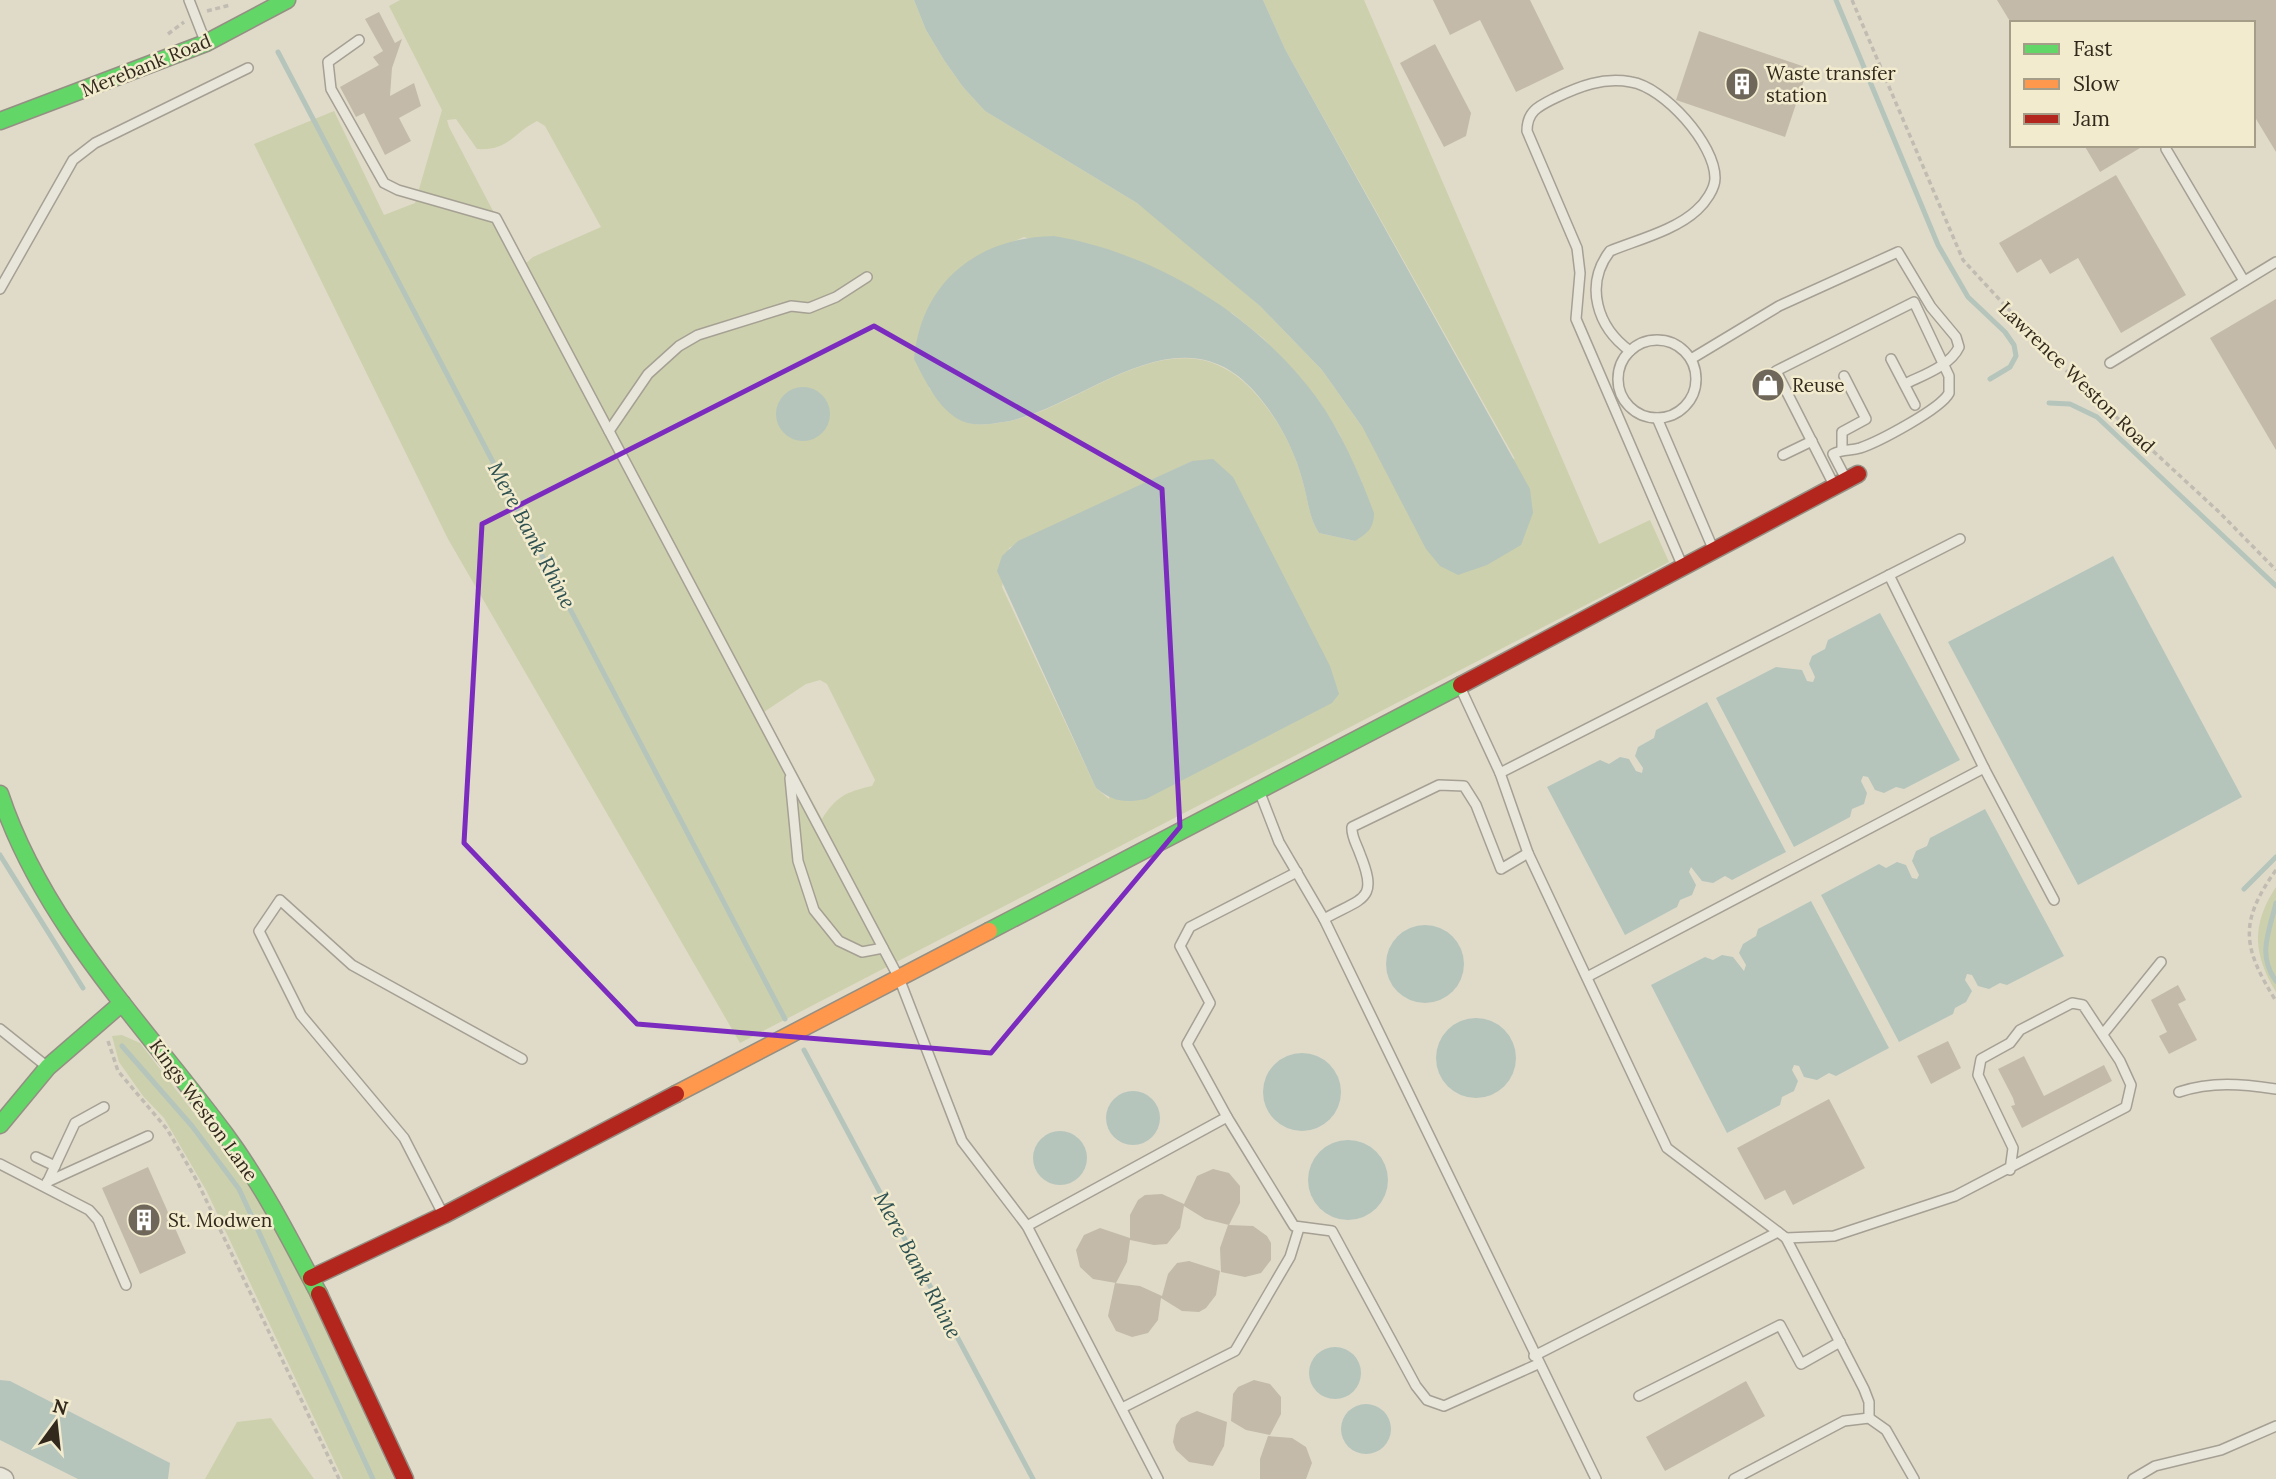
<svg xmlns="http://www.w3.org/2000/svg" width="2276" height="1479" font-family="Lora,serif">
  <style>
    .green { fill: #ccd0ac; fill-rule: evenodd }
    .water { fill: #b5c5bc }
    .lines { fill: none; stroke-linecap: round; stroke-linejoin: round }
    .stream { stroke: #b5c5bc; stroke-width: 5 }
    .building { fill: #c3baaa }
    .lane-casing { stroke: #a5a093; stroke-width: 12 }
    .street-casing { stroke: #a5a093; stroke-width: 21 }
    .fast-casing { stroke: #948f83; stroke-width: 19 }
    .slow-casing { stroke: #948f83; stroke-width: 19 }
    .jam-casing { stroke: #948f83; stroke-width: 19 }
    .path { stroke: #c1bcb2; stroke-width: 3.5; stroke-dasharray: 5 3.5; stroke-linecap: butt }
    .lane { stroke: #e8e5db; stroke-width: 9 }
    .street { stroke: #e8e5db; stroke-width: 18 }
    .fast { stroke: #63d668; stroke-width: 16 }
    .slow { stroke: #ff974d; stroke-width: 16 }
    .jam { stroke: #b3261e; stroke-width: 16 }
    .marked { fill: none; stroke: #7b2cbf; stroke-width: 5; stroke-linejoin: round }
    .labels { text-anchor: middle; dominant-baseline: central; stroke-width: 5; stroke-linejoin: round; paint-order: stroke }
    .street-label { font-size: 19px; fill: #32291c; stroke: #f2ebce }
    .poi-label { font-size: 19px; fill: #32291c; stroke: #f2ebce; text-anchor: start }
    .water-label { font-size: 21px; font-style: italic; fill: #2d5051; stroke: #f2ebce }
  </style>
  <rect width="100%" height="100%" fill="#e0dbc9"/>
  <!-- green -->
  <g class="green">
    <path d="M 400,0 L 914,0 L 926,30 L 944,60 L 963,87 L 985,111 L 1137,203 L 1179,235 L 1260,306 L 1322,370 L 1363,428 L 1515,459 L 1285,49 L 1263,0 L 1364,0 L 1599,544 L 1650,520 L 1669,562 L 740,1043 L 448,539 L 254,144 L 334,111 L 384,215 L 415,203 L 442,110 L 389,6 ZM 456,119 L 477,149 C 509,151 512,134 537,121 L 545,126 L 601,227 L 533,257 L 525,264 L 492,209 L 449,127 L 447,120 ZM 1024,237 L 1232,313 L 1264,339 L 1317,398 L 1339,433 L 1362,482 L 1355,541 L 1319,533 C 1308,516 1308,498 1302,479 C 1293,443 1267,400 1238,377 C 1164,320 1079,410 1005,422 C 990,424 977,427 963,421 C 949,415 938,399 929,388 L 971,260 ZM 1192,461 L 1109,799 L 1096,788 L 1002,587 L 1009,548 ZM 820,680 L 827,684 L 875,780 L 872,786 C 845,792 836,797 822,819 L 764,712 L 806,684 Z"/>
    <path d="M 2276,887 L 2276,992 C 2253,954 2251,925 2276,887 Z"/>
    <path d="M 122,1035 L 140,1043 L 244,1178 L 299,1272 L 394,1479 L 343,1479 L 206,1190 L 164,1118 L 143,1096 L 119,1062 L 112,1036 Z"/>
    <path d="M 271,1418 L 314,1479 L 205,1479 L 237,1422 Z"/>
  </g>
  <!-- water -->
  <g class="water">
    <path d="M 914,0 L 1263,0 L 1285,49 L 1530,489 L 1533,513 L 1521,545 L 1487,565 L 1458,575 L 1440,566 L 1426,549 L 1363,428 L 1322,370 L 1260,306 L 1137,203 L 985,111 L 963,87 L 944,60 L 926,30 Z"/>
    <path d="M 1054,236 C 1155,253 1256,315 1317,398 C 1342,433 1359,473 1374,513 C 1374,528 1368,533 1355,541 L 1319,533 C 1308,516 1308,498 1302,479 C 1293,443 1267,399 1238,376 C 1164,320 1078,410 1004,422 C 990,424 976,427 962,421 C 939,411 925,380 914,359 C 921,282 978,237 1054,236 Z"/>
    <circle cx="803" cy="414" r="27"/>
    <path d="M 1213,459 L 1233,477 L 1330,666 L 1339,694 L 1332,703 L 1146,799 C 1125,803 1113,802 1096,788 L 997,571 L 1002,556 L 1018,541 L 1192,461 Z"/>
    <path d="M 2113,556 L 2242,797 L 2078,885 L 1948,642 Z"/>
    <path d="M 1880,613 L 1960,760 L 1904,789 L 1896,787 L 1884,793 L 1875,790 L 1868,777 L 1863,776 L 1861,781 L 1867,793 L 1864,804 L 1852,809 L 1850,817 L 1794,847 L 1716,698 L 1776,667 L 1802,670 L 1807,681 L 1813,682 L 1815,677 L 1809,664 L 1812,656 L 1825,649 L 1828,640 Z"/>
    <path d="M 1707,702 L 1786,852 L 1732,880 L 1725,876 L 1713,883 L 1702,881 L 1691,867 L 1689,872 L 1696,885 L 1692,895 L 1680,900 L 1677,907 L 1625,935 L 1547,787 L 1600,760 L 1609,764 L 1620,757 L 1629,759 L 1636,771 L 1642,773 L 1643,768 L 1635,756 L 1638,747 L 1654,738 L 1656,730 Z"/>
    <path d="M 1985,809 L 2064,956 L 2007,985 L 2000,983 L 1989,989 L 1978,986 L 1972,975 L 1967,974 L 1965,980 L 1972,991 L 1966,1002 L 1955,1008 L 1953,1014 L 1899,1042 L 1821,895 L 1879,864 L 1886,868 L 1897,862 L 1906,865 L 1912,878 L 1917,879 L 1919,875 L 1912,861 L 1916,851 L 1927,846 L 1930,838 Z"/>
    <path d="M 1811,901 L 1889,1048 L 1836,1076 L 1829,1073 L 1817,1080 L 1804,1077 L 1799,1066 L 1794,1065 L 1792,1070 L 1798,1081 L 1794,1091 L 1782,1097 L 1780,1105 L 1727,1133 L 1651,985 L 1705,957 L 1713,960 L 1722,955 L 1733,957 L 1744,971 L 1746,965 L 1739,953 L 1743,944 L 1756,936 L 1758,929 Z"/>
    <circle cx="1425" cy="964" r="39"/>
    <circle cx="1476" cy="1058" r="40"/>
    <circle cx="1302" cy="1092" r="39"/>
    <circle cx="1133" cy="1118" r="27"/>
    <circle cx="1060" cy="1158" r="27"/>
    <circle cx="1348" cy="1180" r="40"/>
    <circle cx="1335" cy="1373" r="26"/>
    <path d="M 0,1380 L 10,1381 L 170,1463 L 168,1479 L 78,1479 L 0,1440 Z"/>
    <circle cx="1366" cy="1429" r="25"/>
  </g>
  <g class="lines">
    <!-- stream -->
    <g class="stream">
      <path d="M 1836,0 L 1938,245 L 1968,297 L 2005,332 L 2014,345 L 2016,356 L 2010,367 L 1990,379"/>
      <path d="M 278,52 L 785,1019"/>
      <path d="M 2049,403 L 2070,404 L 2097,417 L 2276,586"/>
      <path d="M 0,855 L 83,988"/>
      <path d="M 2244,889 L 2276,857"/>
      <path d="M 2276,903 C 2269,932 2257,955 2276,981"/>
      <path d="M 122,1046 L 192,1126 L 239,1189 L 373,1479"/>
      <path d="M 804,1050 L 1033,1479"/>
    </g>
  </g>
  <!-- building -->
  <g class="building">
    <path d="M 1433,0 L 1530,0 L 1564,69 L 1516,92 L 1480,20 L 1450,35 Z"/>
    <path d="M 1997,0 L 2276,0 L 2276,152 L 2253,114 L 2253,23 L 2011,23 Z"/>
    <path d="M 379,12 L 395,43 L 402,39 L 392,68 L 390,96 L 414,83 L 421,106 L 399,118 L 411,141 L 385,155 L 364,113 L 356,117 L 340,87 L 379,65 L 373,57 L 383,51 L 365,19 Z"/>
    <path d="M 1699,31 L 1808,68 L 1785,137 L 1676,100 Z"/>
    <path d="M 1435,44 L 1471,113 L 1466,136 L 1444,147 L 1400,63 Z"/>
    <path d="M 2084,145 L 2145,145 L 2100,172 Z"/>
    <path d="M 2116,175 L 2186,295 L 2121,333 L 2078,258 L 2050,274 L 2041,259 L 2017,273 L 1999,243 Z"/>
    <path d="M 2276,299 L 2276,450 L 2210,338 Z"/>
    <path d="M 2178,985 L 2186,1000 L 2178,1004 L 2197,1040 L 2169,1054 L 2159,1036 L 2167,1032 L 2151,1000 Z"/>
    <path d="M 1948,1041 L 1961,1068 L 1931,1084 L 1917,1056 Z"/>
    <path d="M 2024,1056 L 2044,1096 L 2104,1065 L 2112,1081 L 2022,1128 L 2011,1106 L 2015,1105 L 2013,1098 L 1998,1069 Z"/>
    <path d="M 1829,1099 L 1865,1168 L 1793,1205 L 1785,1190 L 1765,1200 L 1737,1148 Z"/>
    <path d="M 148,1167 L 186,1253 L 140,1274 L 102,1188 Z"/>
    <path d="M 1213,1169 L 1229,1173 L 1240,1186 L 1240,1203 L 1229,1225 L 1205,1219 L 1184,1206 L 1180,1228 L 1167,1244 L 1154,1245 L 1130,1240 L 1127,1262 L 1116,1283 L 1093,1279 L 1080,1267 L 1076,1250 L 1084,1235 L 1100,1228 L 1130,1238 L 1130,1215 L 1138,1200 L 1145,1195 L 1162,1194 L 1184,1204 L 1197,1176 Z"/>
    <path d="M 1228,1225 L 1253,1226 L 1267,1236 L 1271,1243 L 1271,1260 L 1261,1273 L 1245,1277 L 1221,1272 L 1220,1248 Z"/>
    <path d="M 1189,1261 L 1220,1271 L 1216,1295 L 1206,1308 L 1199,1312 L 1182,1311 L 1161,1298 L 1158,1320 L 1148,1333 L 1132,1337 L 1116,1331 L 1108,1316 L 1115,1283 L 1140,1286 L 1162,1296 L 1168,1274 L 1177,1263 Z"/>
    <path d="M 1254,1380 L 1270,1384 L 1281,1397 L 1281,1414 L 1270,1435 L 1246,1430 L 1231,1421 L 1233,1394 L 1238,1387 Z"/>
    <path d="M 1746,1381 L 1765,1416 L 1665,1471 L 1646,1437 Z"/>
    <path d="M 1197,1411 L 1227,1422 L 1224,1446 L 1213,1466 L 1189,1462 L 1176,1450 L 1173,1442 L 1176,1425 L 1181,1418 Z"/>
    <path d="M 1268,1436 L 1292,1438 L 1306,1447 L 1312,1463 L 1306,1479 L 1260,1479 L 1260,1459 Z"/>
  </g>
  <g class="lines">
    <defs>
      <g id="lane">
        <path d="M 189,0 L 205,41"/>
        <path d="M 359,40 L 328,62 L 331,89 L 384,183 L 398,190 L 496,218 L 899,978 L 962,1141 L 1027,1226 L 1158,1479"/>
        <path d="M 2166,149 L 2244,281"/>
        <path d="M 0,289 L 73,160 L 95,143 L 248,68"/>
        <circle cx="1657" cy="379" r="39"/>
        <path d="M 1630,351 C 1597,327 1584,285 1610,251 C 1637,240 1676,230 1697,210 C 1705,203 1715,189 1715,178 C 1715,144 1664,87 1631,82 C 1603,77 1580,86 1555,98 C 1539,106 1527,111 1527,131 L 1577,248 L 1580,273 L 1576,319 L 1683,567"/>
        <path d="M 1691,359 L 1779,306 L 1898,252 L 1931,307 L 1956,337 L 1959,347 C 1950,366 1923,375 1905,384"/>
        <path d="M 1891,359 L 1915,405"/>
        <path d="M 2110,363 L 2276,262"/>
        <path d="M 1657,418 L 1714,551"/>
        <path d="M 609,431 L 648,374 L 679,346 L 698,335 L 791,306 L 809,308 L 836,297 L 867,277"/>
        <path d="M 1842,449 L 1842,432 L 1866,419 L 1844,376"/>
        <path d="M 1783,455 L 1812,441"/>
        <path d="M 1834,485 L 1776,371 L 1914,302 L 1949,376 L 1949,393 C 1941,409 1878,442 1860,448 C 1850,451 1843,449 1833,454 L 1846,479"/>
        <path d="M 1460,687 L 1500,773"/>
        <path d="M 1984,768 L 2054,900"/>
        <path d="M 790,778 L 798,861 L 814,910 L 839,941 L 862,952 L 883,948"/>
        <path d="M 1260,793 L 1279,842 L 1324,919 L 1596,1479"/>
        <path d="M 1528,853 L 1500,773 L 1960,539"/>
        <path d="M 1297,872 L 1190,927 L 1180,946 L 1210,1003 L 1187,1044 L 1227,1117 L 1294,1226 L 1332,1231 L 1416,1386 L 1427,1400 L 1444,1406 L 1538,1364"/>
        <path d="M 1324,919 C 1363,897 1379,901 1360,854 C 1357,845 1351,836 1352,827 L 1439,785 L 1464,786 L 1476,805 L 1501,869 L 1528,853 L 1667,1148 L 1786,1238 L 1864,1389 L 1869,1402 L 1869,1418"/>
        <path d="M 1587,977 L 1984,768 L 1889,575"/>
        <path d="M 0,1029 L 45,1065"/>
        <path d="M 2103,1034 L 2161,962"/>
        <path d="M 2179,1092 C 2212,1081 2242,1084 2276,1089"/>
        <path d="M 36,1157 L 55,1166"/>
        <path d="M 0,1164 L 89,1210 L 98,1220 L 126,1285"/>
        <path d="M 47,1182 L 148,1136"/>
        <path d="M 47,1183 L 75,1123 L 104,1107"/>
        <path d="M 443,1214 L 404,1138 L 301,1015 L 259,931 L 280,900 L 352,965 L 522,1059"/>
        <path d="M 1027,1226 L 1227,1117"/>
        <path d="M 1786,1238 L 1834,1236 L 1955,1196 L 2126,1107 L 2131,1085 L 2120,1061 L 2083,1005 L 2072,1003 L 2020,1030 L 2010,1043 L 1981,1059 L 1978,1075 L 2013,1148 L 2010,1170"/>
        <path d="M 1534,1356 L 1778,1232"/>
        <path d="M 1639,1396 L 1780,1325 L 1801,1364 L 1840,1342"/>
        <path d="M 1122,1408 L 1235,1351 L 1290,1257 L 1299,1228"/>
        <path d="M 1734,1479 L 1844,1421 L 1869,1418 L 1886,1430 L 1914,1479"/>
        <path d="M 2133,1479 L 2155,1466 L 2221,1450 L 2276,1426"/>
      </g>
      <path id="street" d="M 0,1477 L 4,1479"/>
      <g id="fast">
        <path d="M 0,121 L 206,43 L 287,0"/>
        <path d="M 0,794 C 43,924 145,1026 225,1134 C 262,1184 290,1239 319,1294"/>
        <path d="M 989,931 L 1461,685"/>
        <path d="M 0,1125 L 48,1067 L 122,1003"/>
      </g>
      <path id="slow" d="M 676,1094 L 989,931"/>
      <g id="jam">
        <path d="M 1461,685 L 1858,474"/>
        <path d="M 311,1278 L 444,1215 L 676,1094"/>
        <path d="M 319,1294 L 405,1479"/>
      </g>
    </defs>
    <!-- lane casing -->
    <use href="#lane" class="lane-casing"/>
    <!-- street casing -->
    <use href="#street" class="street-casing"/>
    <!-- fast casing -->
    <use href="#fast" class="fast-casing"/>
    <!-- slow casing -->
    <use href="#slow" class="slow-casing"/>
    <!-- jam casing -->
    <use href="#jam" class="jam-casing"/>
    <!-- path -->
    <g class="path">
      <path d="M 1852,0 L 1963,260 L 2059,364 L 2219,512 L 2276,570"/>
      <path d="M 207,11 L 230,5"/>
      <path d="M 168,34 L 184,22"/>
      <path d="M 2276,870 C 2238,923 2243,948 2276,1001"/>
      <path d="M 108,1041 L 118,1071 L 167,1129 L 197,1181 L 339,1479"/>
    </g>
    <!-- lane -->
    <use href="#lane" class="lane"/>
    <!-- street -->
    <use href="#street" class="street"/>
    <!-- fast -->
    <use href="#fast" class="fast"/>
    <!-- slow -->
    <use href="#slow" class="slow"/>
    <!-- jam -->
    <use href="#jam" class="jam"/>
  </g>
  <!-- marked area -->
  <path class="marked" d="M 874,326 L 1162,489 L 1180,827 L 991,1053 L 637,1024 L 464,843 L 482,524 Z"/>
  <!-- icons -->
  <defs>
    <symbol id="building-disc" viewBox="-11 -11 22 22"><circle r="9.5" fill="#6f6759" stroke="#f2ebce"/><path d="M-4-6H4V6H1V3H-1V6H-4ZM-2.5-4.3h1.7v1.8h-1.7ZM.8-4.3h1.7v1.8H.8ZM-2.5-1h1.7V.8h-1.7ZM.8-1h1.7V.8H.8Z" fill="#fff"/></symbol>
    <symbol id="shop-disc" viewBox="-11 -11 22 22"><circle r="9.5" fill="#6f6759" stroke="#f2ebce"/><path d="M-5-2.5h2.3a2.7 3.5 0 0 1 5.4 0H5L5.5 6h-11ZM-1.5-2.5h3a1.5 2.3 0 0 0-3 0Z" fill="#fff"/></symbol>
  </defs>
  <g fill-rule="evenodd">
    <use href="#building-disc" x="1723" y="65" width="38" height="38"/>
    <use href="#shop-disc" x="1749" y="366" width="38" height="38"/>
    <use href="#building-disc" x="125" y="1201" width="38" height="38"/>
  </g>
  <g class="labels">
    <!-- street labels -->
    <g class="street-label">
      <text transform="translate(146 65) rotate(-22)">Merebank Road</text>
      <text transform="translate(2077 377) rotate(44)">Lawrence Weston Road</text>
      <text transform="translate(204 1110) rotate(54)">Kings Weston Lane</text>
    </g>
    <!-- poi labels -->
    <g class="poi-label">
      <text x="1766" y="73">Waste transfer<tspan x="1766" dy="22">station</tspan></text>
      <text x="1792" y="385">Reuse</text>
      <text x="168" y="1220">St. Modwen</text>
    </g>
    <!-- water labels -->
    <g class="water-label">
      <text transform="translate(532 535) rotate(62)">Mere Bank Rhine</text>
      <text transform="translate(918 1265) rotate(62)">Mere Bank Rhine</text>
    </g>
  </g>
  <!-- legend -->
  <rect x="2010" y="21" width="245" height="126" fill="#f2ebce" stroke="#a59d87" stroke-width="2"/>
  <rect x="2024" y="44" width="35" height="10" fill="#63d668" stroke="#a59d87" stroke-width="2"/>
  <text x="2073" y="56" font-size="21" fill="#32291c">Fast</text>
  <rect x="2024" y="79" width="35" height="10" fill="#ff974d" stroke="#a59d87" stroke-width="2"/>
  <text x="2073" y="91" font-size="21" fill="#32291c">Slow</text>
  <rect x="2024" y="114" width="35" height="10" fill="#b3261e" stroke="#a59d87" stroke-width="2"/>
  <text x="2073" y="126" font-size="21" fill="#32291c">Jam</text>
  <!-- north arrow -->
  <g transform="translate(56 1423) rotate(15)" stroke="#f2ebce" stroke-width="5" paint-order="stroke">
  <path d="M0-5L12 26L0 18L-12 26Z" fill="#32291c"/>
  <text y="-10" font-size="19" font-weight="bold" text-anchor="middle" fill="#32291c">N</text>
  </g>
</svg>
